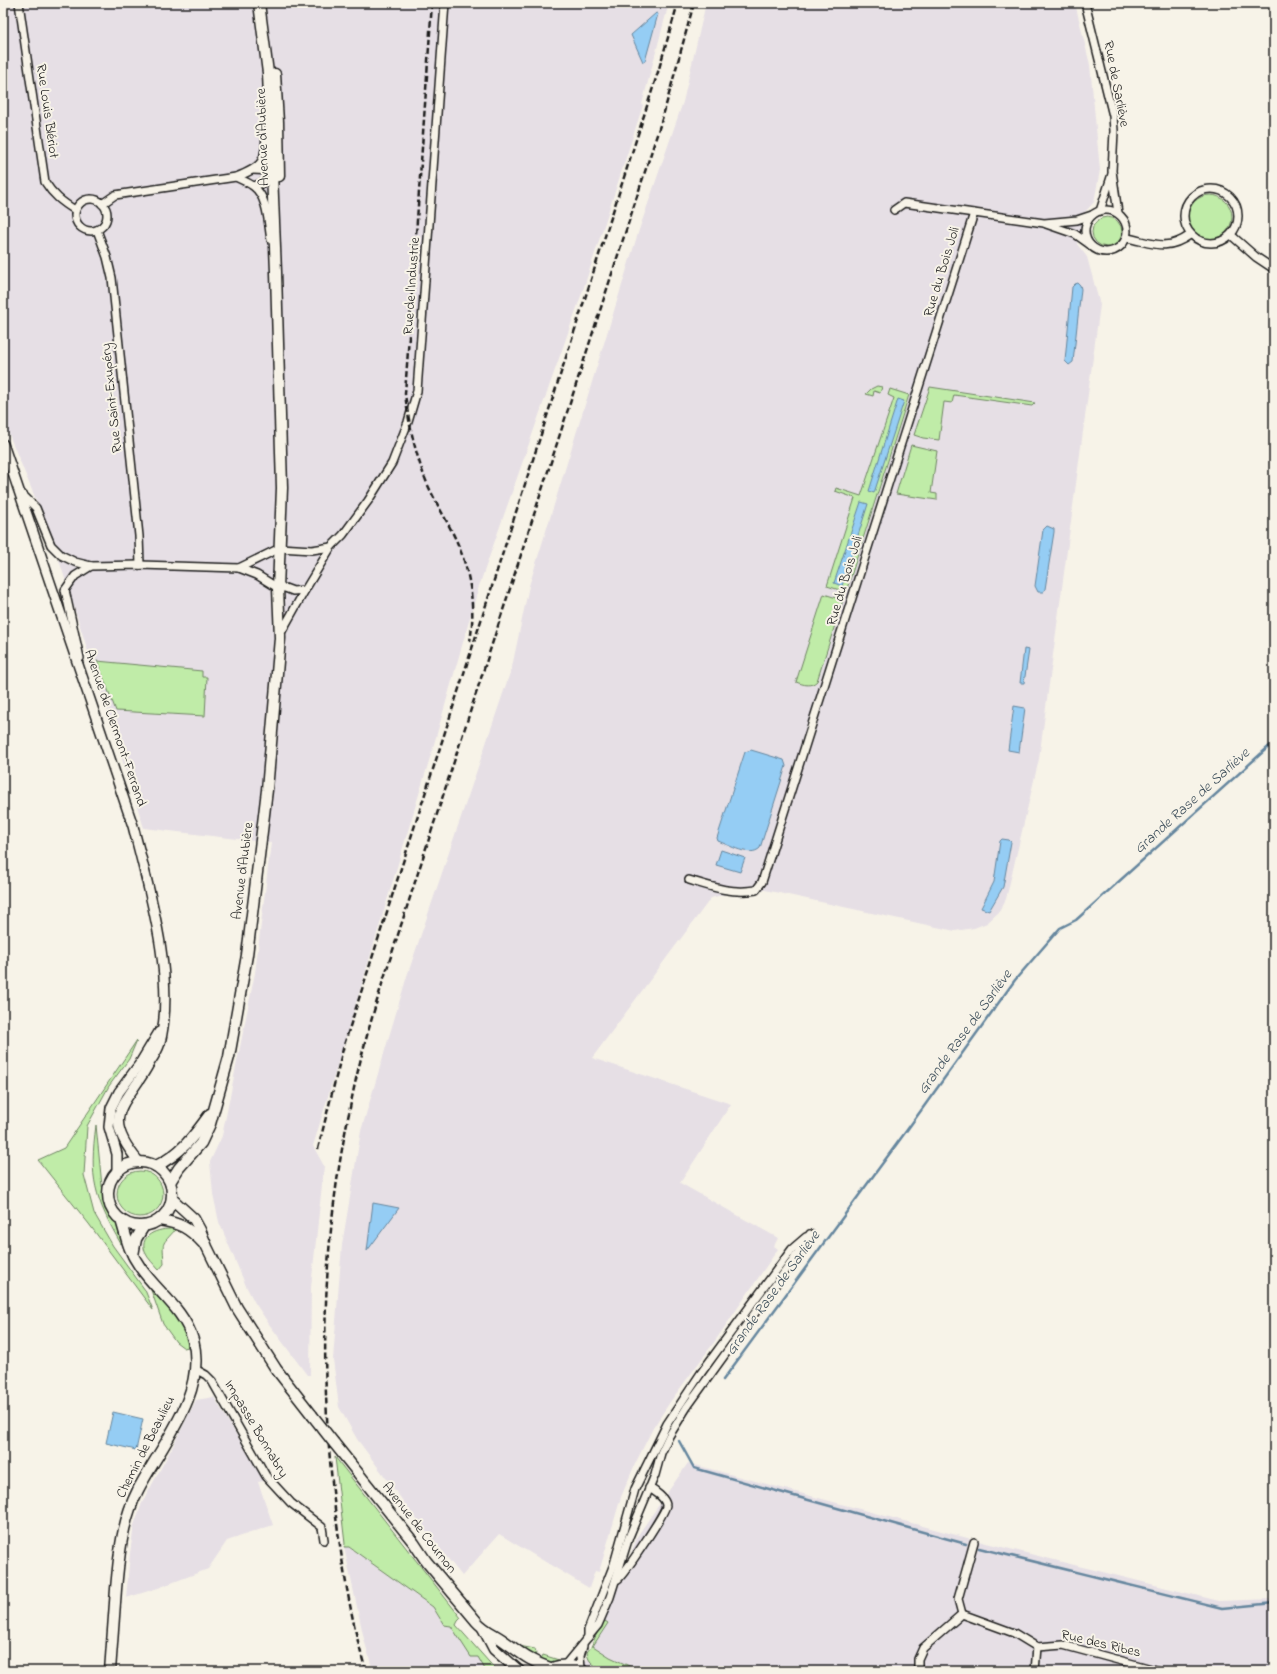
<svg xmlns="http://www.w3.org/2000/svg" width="1277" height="1674" font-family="'Indie Flower',sans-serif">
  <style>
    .built { fill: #e6dfe5 }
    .green { fill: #c0eca8; stroke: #6e8462 }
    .water { fill: #95cdf4; stroke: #65869e }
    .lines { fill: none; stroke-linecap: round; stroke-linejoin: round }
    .stream { stroke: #65869e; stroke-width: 2.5 }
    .minor-casing { stroke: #1c1c1c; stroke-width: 10 }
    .tertiary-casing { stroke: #1c1c1c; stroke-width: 12 }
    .secondary-casing { stroke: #1c1c1c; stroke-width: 13 }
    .minor { stroke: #f7f3e8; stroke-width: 7 }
    .tertiary { stroke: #f7f3e8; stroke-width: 9 }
    .secondary { stroke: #f7f3e8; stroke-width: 10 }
    .rail { stroke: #1c1c1c; stroke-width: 2.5; stroke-dasharray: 6 3; stroke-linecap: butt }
    .secondary-bridge-casing { stroke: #1c1c1c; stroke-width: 13; stroke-linecap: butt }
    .secondary-bridge { stroke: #f7f3e8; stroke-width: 10 }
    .labels { text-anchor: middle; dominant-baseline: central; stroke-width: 4; stroke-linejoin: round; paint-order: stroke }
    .street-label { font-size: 14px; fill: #1c1c1c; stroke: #f7f3e8 }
    .water-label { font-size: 15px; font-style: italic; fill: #40515d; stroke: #f7f3e8 }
  </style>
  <rect width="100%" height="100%" fill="#f7f3e8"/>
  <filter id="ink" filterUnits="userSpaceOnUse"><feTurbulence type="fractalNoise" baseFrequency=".025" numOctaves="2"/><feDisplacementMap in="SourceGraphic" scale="8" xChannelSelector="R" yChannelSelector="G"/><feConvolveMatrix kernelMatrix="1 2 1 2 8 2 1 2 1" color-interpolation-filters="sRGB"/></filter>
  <g filter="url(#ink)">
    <!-- built -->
    <g class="built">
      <path d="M 3,3 L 669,3 L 642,104 L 643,105 L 634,133 L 582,293 L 479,586 L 432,751 L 313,1146 L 324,1166 L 311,1287 L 310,1375 L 307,1375 L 269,1324 L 255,1303 L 246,1286 L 219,1222 L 213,1194 L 210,1162 L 222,1136 L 255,973 L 271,843 L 144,828 L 53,541 L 3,420 Z"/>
      <path d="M 706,3 L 1075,3 L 1090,65 L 1100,170 L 1094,202 L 1084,213 L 1077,244 L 1087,257 L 1100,305 L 1039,759 L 1006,899 L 999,912 L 987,923 L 974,928 L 955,931 L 751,887 L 711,898 L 592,1058 L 731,1104 L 680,1183 L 778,1238 L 774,1246 L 778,1249 L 715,1341 L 670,1402 L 653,1428 L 635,1464 L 621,1497 L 599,1572 L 595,1571 L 589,1588 L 499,1534 L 462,1576 L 420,1524 L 357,1439 L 339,1407 L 333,1359 L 342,1245 L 361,1131 L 407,976 L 512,667 L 529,586 L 639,230 L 683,102 Z"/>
      <path d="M 214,1397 L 264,1481 L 258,1482 L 273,1525 L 227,1541 L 208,1569 L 158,1588 L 126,1598 L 130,1553 L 134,1525 L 142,1503 L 173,1446 L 196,1400 Z"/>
      <path d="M 688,1463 L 986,1543 L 1219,1601 L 1274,1599 L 1274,1671 L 601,1671 L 599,1665 L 585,1671 L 581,1669 L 589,1657 L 589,1651 L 596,1638 L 618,1587 L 638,1535 Z"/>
      <path d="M 344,1547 L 349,1547 L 433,1607 L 444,1625 L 451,1626 L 478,1655 L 487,1671 L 373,1671 L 364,1639 Z"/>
    </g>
    <!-- green -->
    <g class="green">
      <circle cx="1210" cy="217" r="22"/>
      <circle cx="1107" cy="232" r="15"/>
      <path d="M 877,386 L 882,387 L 880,393 L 874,391 L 873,396 L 866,394 L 871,389 Z"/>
      <path d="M 930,387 L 1035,403 L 1032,406 L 954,395 L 952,403 L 944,402 L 939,440 L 923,438 L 914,435 Z"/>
      <path d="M 890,389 L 909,395 L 846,592 L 827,586 L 855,498 L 835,491 L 836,488 L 861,496 L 894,398 L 888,395 Z"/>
      <path d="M 911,445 L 937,451 L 931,493 L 937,494 L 937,500 L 896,494 Z"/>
      <path d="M 824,594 L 843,600 L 817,681 C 811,687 804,685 796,682 Z"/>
      <path d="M 97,661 L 202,671 L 202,677 L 207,677 L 205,716 L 116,711 Z"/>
      <path d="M 137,1040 L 129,1059 L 109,1086 L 87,1126 L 84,1175 L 94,1213 L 113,1246 L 145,1290 L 153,1310 L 89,1224 L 38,1160 L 64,1148 Z"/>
      <path d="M 96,1125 L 102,1186 L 111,1213 L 120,1227 L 123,1240 L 121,1244 C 94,1197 89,1178 96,1125 Z"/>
      <circle cx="140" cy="1194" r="23"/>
      <path d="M 176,1229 C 160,1247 163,1240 164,1264 L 159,1270 C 154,1264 148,1259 145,1252 C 138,1232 163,1228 176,1229 Z"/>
      <path d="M 151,1290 C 166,1306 187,1324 188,1347 L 184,1348 L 176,1342 L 163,1324 Z"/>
      <path d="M 335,1457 L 461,1618 L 458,1621 L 456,1625 L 497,1671 L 486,1671 L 478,1657 L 471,1657 L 451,1626 L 444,1625 L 433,1607 L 349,1547 L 344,1547 L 345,1544 Z"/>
      <path d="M 602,1621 L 605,1621 L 608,1623 L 593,1646 L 610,1657 L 640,1671 C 623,1671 588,1674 587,1652 L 591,1647 Z"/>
      <path d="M 519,1646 L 535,1649 L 536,1654 L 533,1658 Z"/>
      <path d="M 543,1655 L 562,1661 L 554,1663 L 544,1662 L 541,1659 Z"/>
    </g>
    <!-- water -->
    <g class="water">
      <path d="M 656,13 L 658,14 L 645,61 L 643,62 L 631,35 Z"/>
      <path d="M 1078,283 L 1080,285 L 1081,289 L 1073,362 L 1069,365 L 1065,361 L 1072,287 L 1075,284 Z"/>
      <path d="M 898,399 L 904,401 L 874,493 L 869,491 Z"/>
      <path d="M 861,502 L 868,504 L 842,586 L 834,583 Z"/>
      <path d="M 1047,526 L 1054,529 L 1054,532 L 1045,589 L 1043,592 L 1038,592 L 1035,586 L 1043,530 Z"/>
      <path d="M 1024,649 L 1029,650 L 1024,683 L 1020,683 Z"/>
      <path d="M 1014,706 L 1025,708 L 1019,752 L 1008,750 Z"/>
      <path d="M 751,750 L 784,760 L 786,766 L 760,848 C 750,858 729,845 718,841 L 717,838 L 745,752 Z"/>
      <path d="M 1002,839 L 1009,840 L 1011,842 L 1003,887 L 989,911 L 981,908 L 994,882 L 1000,841 Z"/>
      <path d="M 721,850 L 745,858 L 740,872 L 716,865 Z"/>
      <path d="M 373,1203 L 399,1208 L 367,1251 Z"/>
      <path d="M 113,1412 L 143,1419 L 136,1450 L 106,1443 Z"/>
    </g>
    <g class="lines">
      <!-- stream -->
      <g class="stream">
        <path d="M 723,1380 L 907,1130 L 1015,980 L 1060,928 L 1076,920 L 1274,742"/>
        <path d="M 679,1441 L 694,1468 L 966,1544"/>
        <path d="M 979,1548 L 1222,1608 L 1274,1603"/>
      </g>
      <defs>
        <g id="minor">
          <path d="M 19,3 L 45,182 C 53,195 62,202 75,210"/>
          <path d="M 1085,3 L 1113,116 L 1114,131 L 1112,171 L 1118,213"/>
          <path d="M 253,170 L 272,171 L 279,177 L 254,186"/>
          <path d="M 236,177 C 241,180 248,182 253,186 C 268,197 268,223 271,240"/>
          <circle cx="1211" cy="216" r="27"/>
          <circle cx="91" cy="215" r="16"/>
          <path d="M 102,204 L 115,195 L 236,177 C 265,166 265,161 266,131"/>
          <circle cx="1106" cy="231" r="21"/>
          <path d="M 894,210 L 904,203 L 1044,223 L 1077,220 L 1092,215"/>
          <path d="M 1100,211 L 1112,174"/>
          <path d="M 1046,224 L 1075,234 L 1089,244"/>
          <path d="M 97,230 L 107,257 L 112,278 L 139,536 L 140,565"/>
          <path d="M 1231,235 L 1256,257 L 1274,269"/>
          <path d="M 1127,238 C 1153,243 1166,252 1190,235"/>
          <path d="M 21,493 L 36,508 L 51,545 L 61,555 L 75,562 L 91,566 L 140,565 L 239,568 L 257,575 L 278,588 L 285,588 L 293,591 L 305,590 L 331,547 L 343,535 L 368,501 L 392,463 L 408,422 L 417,391 L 445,3"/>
          <path d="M 239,568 L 280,548 L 312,550 L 331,547"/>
          <path d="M 282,631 L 305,590"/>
          <path d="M 80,658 L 65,590 L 75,576 L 91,566"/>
          <path d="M 689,880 C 712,887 731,894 756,890 L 762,882 L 974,213"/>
          <path d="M 195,1369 L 206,1375 L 212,1381 L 266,1476 L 291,1503 L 322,1527 L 324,1540"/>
          <path d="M 618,1579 C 625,1573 667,1511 666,1505 C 665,1498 655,1491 649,1488"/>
          <path d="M 962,1614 L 1014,1633 L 1037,1647 L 1063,1645 L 1159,1671"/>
          <path d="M 962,1614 L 958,1599 L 974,1542"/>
          <path d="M 588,1637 L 588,1630 L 614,1564 L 635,1489 L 667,1424 L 701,1373 L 792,1249 L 806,1237"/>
          <path d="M 565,1665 L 598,1625 L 610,1597 L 629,1537 L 655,1475 L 661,1453 L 669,1436 L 687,1407 L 794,1259 L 810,1234"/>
          <path d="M 581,1669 L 580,1656 L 583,1646"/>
          <path d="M 918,1671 L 918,1659 L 923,1648 L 962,1614"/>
          <path d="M 1035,1671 L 1037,1647"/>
        </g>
        <g id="tertiary">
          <path d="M 3,444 L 133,826 C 149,890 176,978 160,1043 C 158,1049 154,1056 150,1062 C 127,1106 98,1113 139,1162"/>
          <path d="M 117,1171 L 117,1154 L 109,1127 L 111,1108 L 119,1092 L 139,1065 L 159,1032"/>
        </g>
        <g id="secondary">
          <path d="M 275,74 L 278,122 L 279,176"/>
          <circle cx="140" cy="1194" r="32"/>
          <path d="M 156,1166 C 181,1154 194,1136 210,1114"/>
          <path d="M 170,1182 L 179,1168 L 201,1143 L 210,1124 L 229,1057 L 247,955 L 252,914 L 267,790 L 280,638 L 278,588 L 282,488 L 276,272 L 268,73 L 259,3"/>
          <path d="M 172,1199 L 194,1219 L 200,1230 L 207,1247 L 237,1308 L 276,1369 L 312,1415"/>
          <path d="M 159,1220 C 180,1223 189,1228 203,1243"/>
          <path d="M 133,1255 L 136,1239 L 144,1226"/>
          <path d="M 334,1443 L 414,1543 L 426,1561 L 477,1622 C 484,1630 492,1633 501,1639 C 520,1652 527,1660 550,1668"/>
          <path d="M 483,1628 L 494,1649 L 519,1671"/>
          <path d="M 110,1671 C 112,1644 114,1617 116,1589 C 119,1555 122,1521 138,1490 C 161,1445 207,1394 193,1340 C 184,1309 157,1292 140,1267 C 128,1250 127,1239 121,1220"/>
          <path d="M 546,1671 C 557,1664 572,1663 583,1671"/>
        </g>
      </defs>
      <!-- minor casing -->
      <use href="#minor" class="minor-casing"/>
      <!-- tertiary casing -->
      <use href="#tertiary" class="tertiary-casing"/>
      <!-- secondary casing -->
      <use href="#secondary" class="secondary-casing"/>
      <!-- minor -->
      <use href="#minor" class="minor"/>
      <!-- tertiary -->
      <use href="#tertiary" class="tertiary"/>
      <!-- secondary -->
      <use href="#secondary" class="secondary"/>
      <!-- rail -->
      <g class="rail">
        <path d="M 432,3 L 405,394 C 409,424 415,454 427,483 C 435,502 447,520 456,540 C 470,570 476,608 470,641"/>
        <path d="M 318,1149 L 344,1045 L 658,72 L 678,3"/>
        <path d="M 366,1671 C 351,1621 343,1568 336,1517 C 319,1382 321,1246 349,1113 C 357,1069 369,1027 382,984 L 663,116 L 694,3"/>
      </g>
      <defs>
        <path id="secondary-bridge" d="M 312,1415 L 334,1443"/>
      </defs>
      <!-- secondary-bridge casing -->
      <use href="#secondary-bridge" class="secondary-bridge-casing"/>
      <!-- secondary-bridge -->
      <use href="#secondary-bridge" class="secondary-bridge"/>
    </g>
  </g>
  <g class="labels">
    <!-- street labels -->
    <g class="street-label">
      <text transform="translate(1116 84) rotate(79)">Rue de Sarliève</text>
      <text transform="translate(47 111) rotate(82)">Rue Louis Blériot</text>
      <text transform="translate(263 137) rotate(-92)">Avenue d'Aubière</text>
      <text transform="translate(942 272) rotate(-73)">Rue du Bois Joli</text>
      <text transform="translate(412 286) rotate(-86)">Rue de l'Industrie</text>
      <text transform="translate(112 398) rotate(-96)">Rue Saint-Exupéry</text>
      <text transform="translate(845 581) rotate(-73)">Rue du Bois Joli</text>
      <text transform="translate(115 728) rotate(71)">Avenue de Clermont-Ferrand</text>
      <text transform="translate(243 871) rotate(-83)">Avenue d'Aubière</text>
      <text transform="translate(256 1429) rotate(59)">Impasse Bonnabry</text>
      <text transform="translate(146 1447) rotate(-63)">Chemin de Beaulieu</text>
      <text transform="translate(419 1528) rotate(52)">Avenue de Cournon</text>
      <text transform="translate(1101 1644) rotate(13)">Rue des Ribes</text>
    </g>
    <!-- water labels -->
    <g class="water-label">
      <text transform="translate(1192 801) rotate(-42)">Grande Rase de Sarliève</text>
      <text transform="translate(965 1032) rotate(-54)">Grande Rase de Sarliève</text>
      <text transform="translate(773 1293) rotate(-54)">Grande Rase de Sarliève</text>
    </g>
  </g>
  <!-- margin -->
  <rect width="1277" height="1674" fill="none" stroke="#f7f3e8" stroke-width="16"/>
  <rect x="8" y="8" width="1261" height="1658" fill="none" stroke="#1c1c1c" stroke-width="1.5" filter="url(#ink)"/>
</svg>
